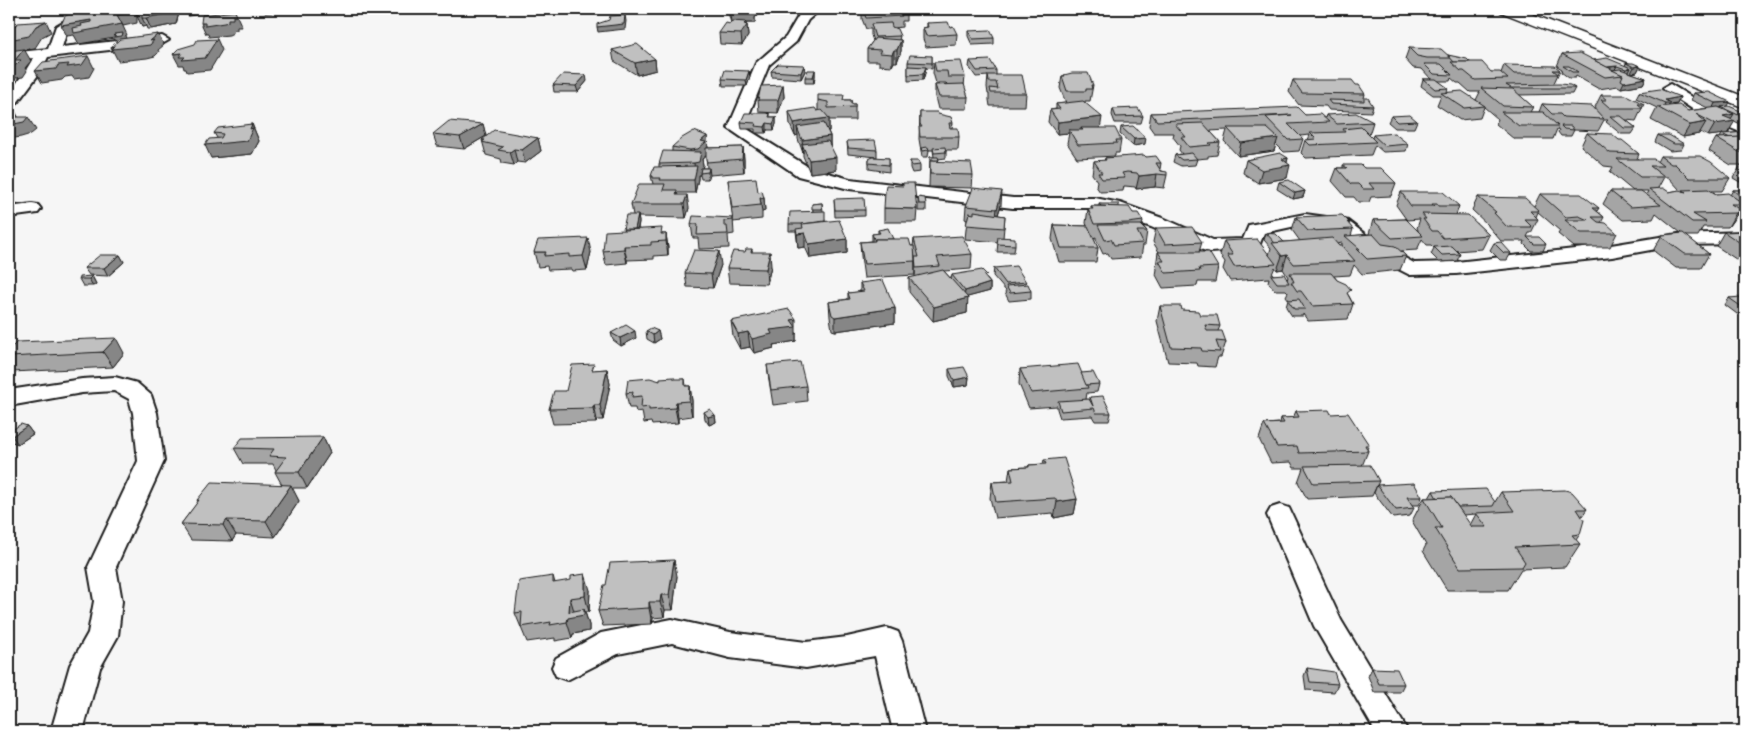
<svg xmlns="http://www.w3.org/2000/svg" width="1754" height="740" font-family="Itim,sans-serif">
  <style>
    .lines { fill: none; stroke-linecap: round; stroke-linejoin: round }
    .minor-casing { stroke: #1c1c1c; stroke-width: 4 }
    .secondary-casing { stroke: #1c1c1c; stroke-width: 3 }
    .minor { fill: #fff; fill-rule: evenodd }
    .secondary { fill: #fff; fill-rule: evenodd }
    .wall { fill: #a5a5a5; stroke: #1c1c1c; fill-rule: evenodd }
    .shaded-wall { fill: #868686; stroke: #1c1c1c }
    .building { fill: #c0c0c0; stroke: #1c1c1c }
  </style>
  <rect width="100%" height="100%" fill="#f6f6f6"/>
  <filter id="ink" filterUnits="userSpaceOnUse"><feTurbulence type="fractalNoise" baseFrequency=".02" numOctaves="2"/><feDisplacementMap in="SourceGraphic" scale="10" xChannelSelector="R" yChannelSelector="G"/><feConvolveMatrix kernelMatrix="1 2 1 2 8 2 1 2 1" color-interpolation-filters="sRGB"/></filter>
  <g filter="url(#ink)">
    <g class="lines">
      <defs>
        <g id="minor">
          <path d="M 85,9 L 99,9 L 67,31 L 62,47 L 162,36 L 169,40 L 162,44 L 48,57 L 41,71 L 14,107 L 9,108 C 9,86 23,78 33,58 L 9,61 L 9,53 L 48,49 L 56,26 Z"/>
          <path d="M 807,9 L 821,9 L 808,20 L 796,42 L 769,65 L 744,127 L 810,168 L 850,179 L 1013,198 L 1095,198 L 1120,203 L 1165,219 L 1213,240 L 1243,239 L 1249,225 L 1305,214 L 1341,219 L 1348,221 L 1375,242 L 1414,263 L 1456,262 L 1611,245 L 1678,234 L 1745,232 L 1745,244 L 1678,245 L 1612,257 L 1456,274 L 1410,275 L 1361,250 L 1335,230 L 1305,224 L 1264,233 L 1258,249 L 1210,252 L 1203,250 L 1151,227 L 1095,208 L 1013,208 L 849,189 L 798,176 L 728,128 L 756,63 L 786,37 L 799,15 Z"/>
          <path d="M 1670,84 L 1716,112 L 1745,123 L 1745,134 L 1706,118 L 1665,91 L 1663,88 Z"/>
          <path d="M 32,204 L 38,205 L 41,209 L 38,213 L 9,217 L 9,207 Z"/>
          <path d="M 115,377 L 137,383 L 151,395 L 157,413 L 164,461 L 116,567 L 122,601 L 118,636 L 100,668 L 83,731 L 51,731 L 70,665 L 88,633 L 94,601 L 88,567 L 138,461 L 133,413 L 129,399 L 114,391 L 82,393 L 9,406 L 9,390 L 82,379 Z"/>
          <path d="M 1280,505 L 1289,508 L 1341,620 L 1408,731 L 1375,731 L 1314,626 L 1267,515 L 1271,508 Z"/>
          <path d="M 672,619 L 730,632 L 806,642 L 847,637 L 887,628 L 898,632 L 902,641 L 925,731 L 893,731 L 875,656 L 806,668 L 730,658 L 672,643 L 618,654 L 567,680 L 556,676 L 552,667 L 556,658 L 601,633 Z"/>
        </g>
        <path id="secondary" d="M 1498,9 L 1519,9 L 1745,97 L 1745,108 L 1501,12 Z"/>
      </defs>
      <!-- minor casing -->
      <use href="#minor" class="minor-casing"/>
      <!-- secondary casing -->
      <use href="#secondary" class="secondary-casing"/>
      <!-- minor -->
      <use href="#minor" class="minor"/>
      <!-- secondary -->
      <use href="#secondary" class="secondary"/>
    </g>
    <!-- wall -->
    <g class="wall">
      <path d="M 137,9 L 183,9 L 177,10 L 179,13 L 176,24 L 151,29 L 147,29 L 146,26 L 142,27 Z"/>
      <path d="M 264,9 L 306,9 L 303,11 L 265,13 Z"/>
      <path d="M 728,9 L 757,9 L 758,16 L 755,17 L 755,23 L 746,23 L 746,25 L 747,25 L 748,36 L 742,45 L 720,44 L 719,33 L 731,23 L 729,16 Z"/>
      <path d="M 854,9 L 935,9 L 935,10 L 907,11 L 906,11 L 906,21 L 902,21 L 902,27 L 894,28 L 900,36 L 899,40 L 901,40 L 901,51 L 897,62 L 894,62 L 892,66 L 879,65 L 879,61 L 867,61 L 867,49 L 873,41 L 871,35 L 871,29 L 866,29 L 862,19 L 862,13 L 855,14 Z"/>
      <path d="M 927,23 L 950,27 L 957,34 L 956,45 L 926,47 L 923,39 L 923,28 L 927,27 Z"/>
      <path d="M 968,31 L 994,38 L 994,44 L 972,45 L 968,36 Z"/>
      <path d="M 1409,48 L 1448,55 L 1470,62 L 1491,72 L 1501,73 L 1504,65 L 1560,70 L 1553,85 L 1575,88 L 1572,94 L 1519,95 L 1533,107 L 1530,112 L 1539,112 L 1542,104 L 1596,110 L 1596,109 L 1595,107 L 1601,95 L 1644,104 L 1636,121 L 1626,120 L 1636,128 L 1632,134 L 1621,134 L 1606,122 L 1608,120 L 1604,120 L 1598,131 L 1574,130 L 1571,136 L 1561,136 L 1558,132 L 1559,130 L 1557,129 L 1553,139 L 1514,139 L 1496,124 L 1498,119 L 1484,107 L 1480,118 L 1460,120 L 1437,105 L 1441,95 L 1433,95 L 1421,86 L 1423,79 L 1431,79 L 1422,69 L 1413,68 L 1405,59 ZM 1451,78 L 1457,83 L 1460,83 L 1470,92 L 1480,92 L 1476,100 L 1447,92 L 1448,88 L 1438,81 L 1450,81 Z"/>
      <path d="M 612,50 L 655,59 L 656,70 L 637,75 L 614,61 Z"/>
      <path d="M 1562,54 L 1625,66 L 1626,63 L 1640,66 L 1637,72 L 1631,73 L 1646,78 L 1643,84 L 1621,88 L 1618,86 L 1599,89 L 1576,76 L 1575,78 L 1569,78 L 1561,72 L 1562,69 L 1557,66 Z"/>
      <path d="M 932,56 L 932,69 L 926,68 L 925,73 L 923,80 L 908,81 L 908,62 Z"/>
      <path d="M 970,61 L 996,70 L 996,75 L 1026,93 L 1025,106 L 990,106 L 989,100 L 989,94 L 988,94 L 987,87 L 988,76 L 976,77 L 969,67 Z"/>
      <path d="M 934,62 L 965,77 L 964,86 L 968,97 L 967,109 L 938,109 L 935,97 L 935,85 L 947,84 L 946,83 L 936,83 L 933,73 Z"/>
      <path d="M 804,65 L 805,71 L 801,79 L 772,77 L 771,71 Z"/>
      <path d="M 815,70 L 815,76 L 814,83 L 805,83 L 805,77 Z"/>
      <path d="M 749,71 L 750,77 L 747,86 L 723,86 L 722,79 Z"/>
      <path d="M 1064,75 L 1093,85 L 1090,101 L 1085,101 L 1085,102 L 1100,128 L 1121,140 L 1119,153 L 1115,153 L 1115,156 L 1077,158 L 1067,143 L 1069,133 L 1057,134 L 1048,122 L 1050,110 L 1056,109 L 1056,104 L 1066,103 L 1060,88 L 1062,76 L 1064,76 Z"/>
      <path d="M 1293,80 L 1356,85 L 1365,94 L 1364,98 L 1373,106 L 1371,112 L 1329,110 L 1326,106 L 1299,105 L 1289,92 Z"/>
      <path d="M 587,81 L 578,92 L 554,92 L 553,85 Z"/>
      <path d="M 783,85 L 784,97 L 778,113 L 759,112 L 758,100 Z"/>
      <path d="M 1639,92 L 1680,97 L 1677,104 L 1669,105 L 1669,106 L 1688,111 L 1708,108 L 1691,100 L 1694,93 L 1745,113 L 1745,126 L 1734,121 L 1728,133 L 1745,133 L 1745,185 L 1733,178 L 1741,165 L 1731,165 L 1709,151 L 1716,138 L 1720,138 L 1722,134 L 1708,136 L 1700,132 L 1699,134 L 1683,137 L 1651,120 L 1657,108 L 1636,98 Z"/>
      <path d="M 818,100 L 851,100 L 852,104 L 855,104 L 855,120 L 829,120 L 829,131 L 828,131 L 830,136 L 830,144 L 836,170 L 810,173 L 803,156 L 803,153 L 798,139 L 798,135 L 795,136 L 790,125 L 789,112 L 818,111 Z"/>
      <path d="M 1113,109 L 1143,116 L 1141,123 L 1115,123 L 1112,115 Z"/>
      <path d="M 920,112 L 938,114 L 953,123 L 952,128 L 959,137 L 958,150 L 946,150 L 946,158 L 938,159 L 939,162 L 973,175 L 972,188 L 929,187 L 930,157 L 934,157 L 933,150 L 929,150 L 928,157 L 922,157 L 919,139 Z"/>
      <path d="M 1151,113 L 1305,115 L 1325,118 L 1326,115 L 1373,122 L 1369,135 L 1372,138 L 1373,135 L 1408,144 L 1406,151 L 1383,152 L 1375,145 L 1371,155 L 1306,158 L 1301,153 L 1305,140 L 1308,140 L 1310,135 L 1300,136 L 1303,139 L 1299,151 L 1284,152 L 1276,144 L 1274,151 L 1238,156 L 1224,141 L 1227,130 L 1210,131 L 1220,142 L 1217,155 L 1208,156 L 1208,158 L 1197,159 L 1195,165 L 1181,166 L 1173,162 L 1175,155 L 1182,154 L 1179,150 L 1180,146 L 1173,137 L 1174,133 L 1154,133 L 1149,126 Z"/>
      <path d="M 770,114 L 770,117 L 776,117 L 776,124 L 774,130 L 767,130 L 766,133 L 755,133 L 755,129 L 742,129 L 741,122 Z"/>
      <path d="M 1391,116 L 1417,121 L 1414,128 L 1395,128 L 1388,122 Z"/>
      <path d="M 252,124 L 259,141 L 252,154 L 211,158 L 217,138 L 214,133 Z"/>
      <path d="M 483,124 L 486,136 L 464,149 L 437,146 L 433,134 Z"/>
      <path d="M 1121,127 L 1145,144 L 1133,146 L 1120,134 Z"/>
      <path d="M 1587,133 L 1619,140 L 1639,154 L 1637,159 L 1657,162 L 1660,156 L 1730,178 L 1722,191 L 1712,191 L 1716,194 L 1730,195 L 1733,190 L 1745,190 L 1745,217 L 1743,216 L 1739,216 L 1737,214 L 1731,223 L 1728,227 L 1703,227 L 1698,236 L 1686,236 L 1709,254 L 1701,268 L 1676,268 L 1655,252 L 1654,249 L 1662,235 L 1681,233 L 1656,213 L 1653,219 L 1623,220 L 1603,204 L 1610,191 L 1646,195 L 1648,191 L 1633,191 L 1610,172 L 1613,167 L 1604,166 L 1581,146 ZM 1664,177 L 1668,177 L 1680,190 L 1669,192 L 1658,188 Z"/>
      <path d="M 1658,135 L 1684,144 L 1681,150 L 1670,151 L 1655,142 Z"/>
      <path d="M 707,136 L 708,148 L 743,147 L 744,160 L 744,172 L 710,175 L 708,179 L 701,179 L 700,175 L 698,175 L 698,179 L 695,193 L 677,193 L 678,195 L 689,208 L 686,218 L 638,217 L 639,222 L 638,229 L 663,234 L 666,234 L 668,248 L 668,255 L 654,256 L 654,259 L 627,260 L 627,263 L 606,265 L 603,251 L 623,230 L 633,215 L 631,204 L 653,184 L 651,176 L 659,167 L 659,164 L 672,151 L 672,147 ZM 706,156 L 707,168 L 702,168 L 703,165 L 702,159 Z"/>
      <path d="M 538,138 L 541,151 L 525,163 L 517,162 L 514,165 L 502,163 L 501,159 L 486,155 L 482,140 Z"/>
      <path d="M 847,141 L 877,150 L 877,157 L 848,154 Z"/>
      <path d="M 1146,157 L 1161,163 L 1160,169 L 1167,175 L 1164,188 L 1155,187 L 1136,189 L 1135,187 L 1125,186 L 1124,186 L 1123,191 L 1100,192 L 1096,186 L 1097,181 L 1092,174 L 1094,161 L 1104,161 L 1105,158 Z"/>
      <path d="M 889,158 L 889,172 L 869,169 L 869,159 Z"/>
      <path d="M 1288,158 L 1287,162 L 1287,178 L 1258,183 L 1243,173 L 1246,160 Z"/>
      <path d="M 910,161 L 920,165 L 920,172 L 912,173 L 910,168 Z"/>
      <path d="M 1343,165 L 1364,168 L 1396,183 L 1391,196 L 1371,197 L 1369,202 L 1358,202 L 1354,197 L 1346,197 L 1332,181 L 1337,168 L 1343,168 Z"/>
      <path d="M 728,180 L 758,192 L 764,198 L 765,211 L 762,212 L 762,219 L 733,222 Z"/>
      <path d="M 1279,182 L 1305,191 L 1303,197 L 1293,199 L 1277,189 Z"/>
      <path d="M 1401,192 L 1459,206 L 1456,215 L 1475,222 L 1489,235 L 1482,249 L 1456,251 L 1460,254 L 1457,261 L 1439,262 L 1431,254 L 1434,248 L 1431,245 L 1427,245 L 1422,239 L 1417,250 L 1401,251 L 1406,256 L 1400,270 L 1362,274 L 1354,265 L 1350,275 L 1334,276 L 1349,296 L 1353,304 L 1348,319 L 1308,321 L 1303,314 L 1303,316 L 1292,316 L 1286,307 L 1288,300 L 1289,300 L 1286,296 L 1288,292 L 1286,290 L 1275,290 L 1268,282 L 1269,278 L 1230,281 L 1223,269 L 1225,262 L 1220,255 L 1224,241 L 1269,255 L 1271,248 L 1264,240 L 1266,233 L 1284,242 L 1300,241 L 1292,230 L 1296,217 L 1350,223 L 1349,225 L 1353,229 L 1351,236 L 1369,234 L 1373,220 L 1406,219 L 1396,205 ZM 1420,219 L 1417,228 L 1418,230 L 1418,231 L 1407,220 ZM 1342,243 L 1342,246 L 1339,246 L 1337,244 ZM 1275,267 L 1277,270 L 1283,269 L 1288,277 L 1287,280 L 1272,274 Z"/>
      <path d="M 1540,194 L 1599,208 L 1597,211 L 1604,217 L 1601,223 L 1617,233 L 1610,247 L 1574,247 L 1558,234 L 1560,231 L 1538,212 L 1536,217 L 1538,219 L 1531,233 L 1529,233 L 1527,237 L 1546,244 L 1543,251 L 1531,251 L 1524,244 L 1525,241 L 1501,241 L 1488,226 L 1488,225 L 1472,210 L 1478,197 L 1534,206 Z"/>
      <path d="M 918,197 L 926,204 L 926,211 L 918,211 Z"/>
      <path d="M 834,199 L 865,210 L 865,216 L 835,217 Z"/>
      <path d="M 822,203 L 823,211 L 825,221 L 847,239 L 847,253 L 810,258 L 805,247 L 798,248 L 796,231 L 789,231 L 789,224 L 813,211 L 812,204 Z"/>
      <path d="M 1099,204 L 1119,207 L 1133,213 L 1143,221 L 1142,225 L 1147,231 L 1145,245 L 1143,245 L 1141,257 L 1111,259 L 1108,253 L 1103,254 L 1096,239 L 1096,237 L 1093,238 L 1098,248 L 1096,262 L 1059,262 L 1052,239 L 1054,225 L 1087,226 L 1086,223 L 1088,209 L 1091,209 L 1091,206 L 1099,206 Z"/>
      <path d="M 1001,205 L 998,215 L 1005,216 L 1003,238 L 1015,245 L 1014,252 L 997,252 L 998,242 L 965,239 L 967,220 L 965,219 L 966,206 Z"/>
      <path d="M 884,208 L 917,209 L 916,222 L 884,222 Z"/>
      <path d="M 733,218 L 734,234 L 728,235 L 729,248 L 699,249 L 698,238 L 693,238 L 691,224 Z"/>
      <path d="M 1156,228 L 1202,242 L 1199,252 L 1218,267 L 1215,282 L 1198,282 L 1197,286 L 1163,288 L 1156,275 L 1157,269 L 1156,267 L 1158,252 L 1159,252 L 1153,242 Z"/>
      <path d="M 878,230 L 893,239 L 911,246 L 913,246 L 914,239 L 972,254 L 971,269 L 944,271 L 951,279 L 952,275 L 987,279 L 990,283 L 990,291 L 967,297 L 967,313 L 933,321 L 909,292 L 909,278 L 915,277 L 915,259 L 915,275 L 864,278 L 861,256 L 860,242 L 872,241 L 872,234 L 878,234 Z"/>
      <path d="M 1745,231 L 1745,265 L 1716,246 L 1724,232 Z"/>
      <path d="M 1494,243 L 1511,253 L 1507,260 L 1500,260 L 1490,250 Z"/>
      <path d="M 752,249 L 752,252 L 771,266 L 767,284 L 729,283 L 727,268 Z"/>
      <path d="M 534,252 L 591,252 L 587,270 L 572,271 L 571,269 L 548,270 L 547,266 L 538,267 Z"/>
      <path d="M 120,255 L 124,262 L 108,276 L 89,275 L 84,268 Z"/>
      <path d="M 721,265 L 713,288 L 687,287 L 685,273 Z"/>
      <path d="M 994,268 L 1026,282 L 1025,284 L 1031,291 L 1031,299 L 1009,301 L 1005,293 L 1006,291 L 993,276 Z"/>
      <path d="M 92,276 L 96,284 L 93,286 L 83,286 L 79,279 Z"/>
      <path d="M 860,283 L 895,308 L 895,323 L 835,331 L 832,330 L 830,317 L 829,302 L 848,299 L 848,293 L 860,292 Z"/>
      <path d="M 1729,298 L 1745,300 L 1745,314 L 1737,314 L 1725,305 Z"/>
      <path d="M 1160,306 L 1182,310 L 1200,315 L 1220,326 L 1218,331 L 1226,342 L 1221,357 L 1218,357 L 1215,367 L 1198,366 L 1197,363 L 1168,362 L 1157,321 Z"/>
      <path d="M 731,321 L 797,333 L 796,334 L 796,341 L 773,345 L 774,348 L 754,353 L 750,347 L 740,349 L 733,336 Z"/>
      <path d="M 646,331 L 658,331 L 660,339 L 654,343 L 647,339 Z"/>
      <path d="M 611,333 L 636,338 L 621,346 L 613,340 Z"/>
      <path d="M 9,350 L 124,353 L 113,367 L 12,372 L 9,368 Z"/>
      <path d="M 767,365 L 806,386 L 807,401 L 773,405 L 769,380 Z"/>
      <path d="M 607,369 L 610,384 L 603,420 L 597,420 L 596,423 L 553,424 L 549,409 L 566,391 L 595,370 Z"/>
      <path d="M 949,369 L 969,377 L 968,385 L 954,387 L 949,376 Z"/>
      <path d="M 1020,369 L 1081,373 L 1099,384 L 1097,392 L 1087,393 L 1086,399 L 1090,400 L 1090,397 L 1111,413 L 1109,421 L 1095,421 L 1092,416 L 1060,418 L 1057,409 L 1057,406 L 1029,408 L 1019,384 Z"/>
      <path d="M 685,379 L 686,386 L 690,386 L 692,401 L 692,416 L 678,418 L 678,423 L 652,425 L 651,422 L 644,423 L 642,411 L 636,412 L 635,408 L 629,408 L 626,393 L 660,381 Z"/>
      <path d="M 1296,411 L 1331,414 L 1369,445 L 1367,449 L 1368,451 L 1362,466 L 1379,481 L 1372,496 L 1307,499 L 1298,482 L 1303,468 L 1294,468 L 1291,462 L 1271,463 L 1259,439 L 1264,424 L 1280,423 L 1281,418 L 1293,418 Z"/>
      <path d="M 704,412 L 715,415 L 716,422 L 709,425 L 705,419 Z"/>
      <path d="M 27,426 L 33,434 L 18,444 L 12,442 L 9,438 L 9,432 Z"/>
      <path d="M 323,437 L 330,453 L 307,488 L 292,488 L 299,501 L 275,537 L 236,535 L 232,541 L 191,540 L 181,524 L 198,502 L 197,500 L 282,485 L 275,472 L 276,470 L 273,464 L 243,464 L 234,448 Z"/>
      <path d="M 1044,460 L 1077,499 L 1074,514 L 1054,518 L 1053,513 L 995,518 L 990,498 L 992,482 L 1008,481 L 1010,468 L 1028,467 L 1029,465 L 1043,464 Z"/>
      <path d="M 1377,485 L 1422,497 L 1419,505 L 1412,505 L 1414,508 L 1410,516 L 1393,518 L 1374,493 Z"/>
      <path d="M 1433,491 L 1495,502 L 1501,492 L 1587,509 L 1582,516 L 1580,534 L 1576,540 L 1580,544 L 1565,567 L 1521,569 L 1508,590 L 1447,590 L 1423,551 L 1426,545 L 1412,521 L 1424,498 L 1429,498 ZM 1476,514 L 1470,525 L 1463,515 Z"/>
      <path d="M 553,576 L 555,583 L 590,590 L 589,612 L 585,612 L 589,625 L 589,631 L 573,634 L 572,638 L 555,641 L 555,638 L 527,642 L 515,613 Z"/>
      <path d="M 677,576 L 673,610 L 665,610 L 664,617 L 653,618 L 652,624 L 603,626 L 598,611 L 606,585 Z"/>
      <path d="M 1307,668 L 1338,684 L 1334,692 L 1306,690 L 1304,676 Z"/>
      <path d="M 1372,668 L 1404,684 L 1400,692 L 1374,692 L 1368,676 Z"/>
    </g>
    <!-- shaded-wall -->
    <g class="shaded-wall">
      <path d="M 132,9 L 134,9 L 137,15 L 137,23 L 123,26 L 117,15 Z"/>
      <path d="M 158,9 L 183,9 L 177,10 L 179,13 L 176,24 L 151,29 L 146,18 Z"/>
      <path d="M 194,9 L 197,9 L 196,15 L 188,16 L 186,10 Z"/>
      <path d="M 752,9 L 757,9 L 758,16 L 755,17 L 755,23 L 746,23 L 746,26 L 747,25 L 748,36 L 742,45 L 741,34 L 731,24 L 730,13 Z"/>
      <path d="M 855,9 L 862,9 L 862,13 L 855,14 Z"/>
      <path d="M 137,11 L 140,11 L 143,18 L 142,18 L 146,26 L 142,27 L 137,16 L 139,15 Z"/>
      <path d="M 625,15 L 626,21 L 625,29 L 598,32 L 597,27 Z"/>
      <path d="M 233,16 L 237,16 L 242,27 L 237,27 L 237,30 L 233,30 L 233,33 L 229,35 L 209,37 L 208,34 L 206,34 L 201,23 L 228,19 Z"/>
      <path d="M 91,20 L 122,24 L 127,35 L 125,36 L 126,38 L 117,43 L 114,38 L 79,44 L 74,35 L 67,36 L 61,25 Z"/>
      <path d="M 46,21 L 51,32 L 42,37 L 35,48 L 9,52 L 9,40 Z"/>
      <path d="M 158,34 L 164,45 L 158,50 L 159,52 L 155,56 L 147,58 L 118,61 L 111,47 L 150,41 Z"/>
      <path d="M 217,39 L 222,50 L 210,70 L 187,72 L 186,69 L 184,69 L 183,65 L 179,65 L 173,54 L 182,53 Z"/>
      <path d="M 901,40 L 901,51 L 897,62 L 897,50 Z"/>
      <path d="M 24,49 L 31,61 L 25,68 L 27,71 L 23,77 L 9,79 L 9,66 L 15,60 Z"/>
      <path d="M 894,50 L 894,62 L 892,66 L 892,54 Z"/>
      <path d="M 88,56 L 94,68 L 89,77 L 74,79 L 72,76 L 65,77 L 62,80 L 42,83 L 35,71 L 58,65 Z"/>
      <path d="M 655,59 L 656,70 L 637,75 L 635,63 Z"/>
      <path d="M 804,65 L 805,71 L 801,79 L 801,73 Z"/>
      <path d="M 1617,66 L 1614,71 L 1605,68 Z"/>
      <path d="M 1640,66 L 1637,72 L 1631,73 L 1634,67 Z"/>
      <path d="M 926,67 L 925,73 L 923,80 L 923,74 Z"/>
      <path d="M 1631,68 L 1628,74 L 1623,75 L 1626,69 Z"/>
      <path d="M 815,70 L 815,76 L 814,83 L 813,77 Z"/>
      <path d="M 749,71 L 750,77 L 747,86 L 746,80 Z"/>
      <path d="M 586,75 L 587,81 L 578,92 L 576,86 Z"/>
      <path d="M 1646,78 L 1643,84 L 1621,88 L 1624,82 Z"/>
      <path d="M 783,85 L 784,97 L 778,113 L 778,100 Z"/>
      <path d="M 1680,97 L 1677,104 L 1669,105 L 1667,109 L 1662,110 L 1665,103 L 1665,100 Z"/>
      <path d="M 1730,102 L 1727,108 L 1721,107 L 1720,109 L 1712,110 L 1715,103 Z"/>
      <path d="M 15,111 L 21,122 L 28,117 L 36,130 L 31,134 L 21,137 L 9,139 L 9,117 Z"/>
      <path d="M 1734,114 L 1729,122 L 1735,121 L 1727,134 L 1708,136 L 1715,124 L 1723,116 Z"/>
      <path d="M 776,117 L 776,124 L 774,130 L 773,124 Z"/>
      <path d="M 1102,117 L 1100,130 L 1083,130 L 1081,128 L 1081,132 L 1069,130 L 1069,133 L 1057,134 L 1058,122 Z"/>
      <path d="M 829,118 L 829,131 L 805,133 L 797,127 L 798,135 L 795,136 L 794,123 L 805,121 Z"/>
      <path d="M 1706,122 L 1699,134 L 1683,137 L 1690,125 Z"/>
      <path d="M 767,123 L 767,130 L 766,133 L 765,127 Z"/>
      <path d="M 252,124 L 259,141 L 252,154 L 211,158 L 205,145 L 250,129 Z"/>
      <path d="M 483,124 L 486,136 L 464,149 L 460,137 Z"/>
      <path d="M 707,136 L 708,149 L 707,155 L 702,159 L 703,165 L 701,173 L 700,173 L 700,175 L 698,175 L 698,179 L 695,193 L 694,180 L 695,173 L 694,163 L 692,163 L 690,150 Z"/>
      <path d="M 830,136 L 830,148 L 802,144 L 803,153 L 802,140 Z"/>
      <path d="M 538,138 L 541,151 L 525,163 L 522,150 Z"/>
      <path d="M 1146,138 L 1145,144 L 1133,146 L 1134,139 Z"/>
      <path d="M 1278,138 L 1274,151 L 1238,156 L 1241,143 Z"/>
      <path d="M 743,147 L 744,160 L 744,172 L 742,159 Z"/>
      <path d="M 514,149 L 517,162 L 514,165 L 510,152 Z"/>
      <path d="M 836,157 L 836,170 L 810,173 L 809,160 Z"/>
      <path d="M 1288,158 L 1286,166 L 1290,165 L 1287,178 L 1258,183 L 1262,170 L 1282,159 Z"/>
      <path d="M 709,168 L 710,175 L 708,179 L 708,172 Z"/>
      <path d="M 1157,174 L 1155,187 L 1136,189 L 1139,176 Z"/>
      <path d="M 1002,191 L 1001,205 L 995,223 L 997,209 Z"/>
      <path d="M 1305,191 L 1303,197 L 1293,199 L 1295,193 Z"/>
      <path d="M 687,195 L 689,208 L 686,218 L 684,204 Z"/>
      <path d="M 760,198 L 764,198 L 765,211 L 762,212 Z"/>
      <path d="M 1740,210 L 1731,223 L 1728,227 L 1736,213 Z"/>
      <path d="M 638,215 L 639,222 L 636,236 L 635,229 Z"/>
      <path d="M 805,233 L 805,247 L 798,248 L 797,234 Z"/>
      <path d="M 666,234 L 668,248 L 668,255 L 666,241 Z"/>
      <path d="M 588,238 L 591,252 L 587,270 L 583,256 Z"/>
      <path d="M 847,239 L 847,253 L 810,258 L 809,244 Z"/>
      <path d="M 624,246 L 627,260 L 627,263 L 624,249 Z"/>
      <path d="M 719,251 L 721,265 L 713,288 L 711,274 Z"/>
      <path d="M 770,252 L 771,266 L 767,284 L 766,269 Z"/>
      <path d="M 120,255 L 124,262 L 108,276 L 104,268 Z"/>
      <path d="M 1287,255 L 1283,269 L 1277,270 L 1282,256 Z"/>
      <path d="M 92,276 L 96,284 L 93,286 L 89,279 Z"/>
      <path d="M 990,283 L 990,291 L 964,298 L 965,291 Z"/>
      <path d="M 968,298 L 967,313 L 933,321 L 934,307 Z"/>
      <path d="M 895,308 L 895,323 L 835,331 L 835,317 Z"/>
      <path d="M 796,319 L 796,341 L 773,345 L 774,348 L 754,353 L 752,339 L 791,320 Z"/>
      <path d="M 635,331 L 636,338 L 621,346 L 620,338 Z"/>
      <path d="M 658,331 L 660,339 L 654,343 L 653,335 Z"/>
      <path d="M 748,332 L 750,347 L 740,349 L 738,334 Z"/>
      <path d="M 116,338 L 124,353 L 113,367 L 103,352 Z"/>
      <path d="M 607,369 L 610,384 L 603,420 L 600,405 Z"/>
      <path d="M 969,377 L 968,385 L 954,387 L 954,380 Z"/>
      <path d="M 690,386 L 692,401 L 692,416 L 689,401 Z"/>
      <path d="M 676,402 L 678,418 L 678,423 L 675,408 Z"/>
      <path d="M 594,405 L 597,420 L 596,423 L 593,408 Z"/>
      <path d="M 715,415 L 716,422 L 709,425 L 708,417 Z"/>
      <path d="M 27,426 L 33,434 L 18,444 L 12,436 Z"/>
      <path d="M 323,437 L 330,453 L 307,488 L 299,472 Z"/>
      <path d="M 291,485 L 299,501 L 275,537 L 266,521 Z"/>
      <path d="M 1077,499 L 1074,514 L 1054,518 L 1057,502 Z"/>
      <path d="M 227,520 L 236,535 L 232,541 L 223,525 Z"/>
      <path d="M 674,560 L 677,576 L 673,610 L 669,595 Z"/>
      <path d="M 585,574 L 590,590 L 589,612 L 585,596 Z"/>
      <path d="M 661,595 L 665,610 L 664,617 L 660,602 Z"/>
      <path d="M 570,598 L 575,614 L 584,609 L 589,625 L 589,631 L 573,634 L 572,638 L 567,622 L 569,612 Z"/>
      <path d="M 649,602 L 653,618 L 652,624 L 649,608 Z"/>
    </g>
    <!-- building -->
    <g class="building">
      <path d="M 100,9 L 132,9 L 131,12 L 117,15 L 122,24 L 74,33 L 73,28 L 82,26 L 81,24 L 91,22 L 91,20 L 61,25 L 65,16 L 72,13 Z"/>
      <path d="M 137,9 L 173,9 L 171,13 L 146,18 L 142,18 L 142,15 L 137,16 L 140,11 L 137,11 Z"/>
      <path d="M 729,9 L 753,9 L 754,12 L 730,13 Z"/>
      <path d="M 863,9 L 906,9 L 906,10 L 899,10 L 902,16 L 866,18 Z"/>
      <path d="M 235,11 L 237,16 L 233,16 L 233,19 L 228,19 L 228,22 L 224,23 L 205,26 L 205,23 L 201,23 L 202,15 Z"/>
      <path d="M 625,15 L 624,24 L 597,27 L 597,24 L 609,20 L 610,16 Z"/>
      <path d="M 46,21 L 36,26 L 29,36 L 9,40 L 9,31 L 18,23 Z"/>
      <path d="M 732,21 L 746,22 L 744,24 L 747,25 L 741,34 L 719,33 L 726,23 L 730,24 Z"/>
      <path d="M 948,22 L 950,27 L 953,26 L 957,34 L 926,36 L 923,28 L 928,27 L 927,23 Z"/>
      <path d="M 891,23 L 892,27 L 897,29 L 900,36 L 875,37 L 871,24 Z"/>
      <path d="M 990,30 L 994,38 L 973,39 L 968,31 Z"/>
      <path d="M 123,33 L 122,36 L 114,37 L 115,34 Z"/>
      <path d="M 158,34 L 150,41 L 154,40 L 150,45 L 142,46 L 112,49 L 115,46 L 111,47 L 120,39 Z"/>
      <path d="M 875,38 L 901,40 L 897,50 L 894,50 L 892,54 L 879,53 L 881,50 L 867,49 Z"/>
      <path d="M 217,39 L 205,58 L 182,60 L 185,57 L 179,57 L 182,53 L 173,54 L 178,49 L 195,44 L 197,40 Z"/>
      <path d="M 637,44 L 655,59 L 635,63 L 612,50 Z"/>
      <path d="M 1409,48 L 1441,49 L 1451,58 L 1427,58 L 1417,56 Z"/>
      <path d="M 24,49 L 15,60 L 21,60 L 16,65 L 9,66 L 9,51 Z"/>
      <path d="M 1580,53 L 1623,75 L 1605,77 L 1562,54 Z"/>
      <path d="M 910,55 L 932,56 L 932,63 L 908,62 Z"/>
      <path d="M 1448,55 L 1467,59 L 1470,62 L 1454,62 Z"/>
      <path d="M 88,56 L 82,65 L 67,67 L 69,64 L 58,65 L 56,69 L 35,71 L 43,62 Z"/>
      <path d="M 1607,58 L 1631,68 L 1626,69 L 1617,66 L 1607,67 L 1594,60 Z"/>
      <path d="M 990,60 L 996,70 L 977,71 L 970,61 Z"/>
      <path d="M 961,61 L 965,77 L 948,77 L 947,71 L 936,71 L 934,62 Z"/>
      <path d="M 1451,62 L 1482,62 L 1491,72 L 1500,72 L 1508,79 L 1475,80 L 1464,71 L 1461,71 Z"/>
      <path d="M 1626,63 L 1633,63 L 1640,66 L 1634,67 Z"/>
      <path d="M 778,64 L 804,65 L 801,73 L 771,71 Z"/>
      <path d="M 1424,64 L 1441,64 L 1452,75 L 1434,74 Z"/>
      <path d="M 1504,65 L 1555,66 L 1560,70 L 1553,70 L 1558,74 L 1514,74 Z"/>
      <path d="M 908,66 L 926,67 L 923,74 L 908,75 Z"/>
      <path d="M 1563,66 L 1569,66 L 1578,72 L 1572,72 Z"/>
      <path d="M 1620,69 L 1646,78 L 1624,82 L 1621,80 L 1623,75 L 1612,70 Z"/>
      <path d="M 725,70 L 749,71 L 746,80 L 722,79 Z"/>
      <path d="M 808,70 L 815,70 L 813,77 L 805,77 Z"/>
      <path d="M 1072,73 L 1088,73 L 1093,85 L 1091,85 L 1092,89 L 1086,89 L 1086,91 L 1067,91 L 1062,76 L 1065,76 L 1064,75 Z"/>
      <path d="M 563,74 L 586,75 L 576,86 L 553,85 Z"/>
      <path d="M 988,75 L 1022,75 L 1026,93 L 991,93 L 990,88 L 998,89 L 996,82 L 989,82 Z"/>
      <path d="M 1423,79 L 1436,79 L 1448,88 L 1435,89 Z"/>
      <path d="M 1293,80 L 1352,80 L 1356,85 L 1359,85 L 1365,94 L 1302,93 Z"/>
      <path d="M 964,84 L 968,97 L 939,97 L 935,85 Z"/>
      <path d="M 1560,84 L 1570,85 L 1575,88 L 1511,88 L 1506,85 Z"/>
      <path d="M 783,85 L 778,100 L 758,100 L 761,86 Z"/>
      <path d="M 1481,88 L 1513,89 L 1533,107 L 1503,106 Z"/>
      <path d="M 1660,89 L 1680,97 L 1665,100 L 1670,103 L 1665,103 L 1639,92 Z"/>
      <path d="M 1462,91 L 1485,106 L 1464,108 L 1441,93 Z"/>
      <path d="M 1709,92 L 1730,102 L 1715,103 L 1694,93 Z"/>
      <path d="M 818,95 L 844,95 L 843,100 L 851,100 L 851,104 L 855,104 L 855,107 L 828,108 L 828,102 L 818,100 Z"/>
      <path d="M 1601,95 L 1626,95 L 1644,104 L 1638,104 L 1643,108 L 1610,108 L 1601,100 L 1607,100 Z"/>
      <path d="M 1364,98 L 1368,98 L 1373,106 L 1331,104 L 1328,100 L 1364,101 Z"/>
      <path d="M 1083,101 L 1102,117 L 1058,122 L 1050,110 L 1060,109 L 1056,104 Z"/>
      <path d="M 1542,104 L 1592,106 L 1604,119 L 1563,117 L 1560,114 L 1552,114 Z"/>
      <path d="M 1679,105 L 1688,111 L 1718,107 L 1734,114 L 1723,116 L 1735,121 L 1715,124 L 1696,114 L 1706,122 L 1690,125 L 1657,107 Z"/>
      <path d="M 1729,106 L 1745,113 L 1745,118 L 1721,107 Z"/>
      <path d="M 1297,107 L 1305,115 L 1320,114 L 1329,122 L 1288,124 L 1303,139 L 1288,140 L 1266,117 L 1292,115 L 1157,121 L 1151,113 Z"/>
      <path d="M 815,108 L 817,111 L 822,110 L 829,118 L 805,121 L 794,123 L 789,112 Z"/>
      <path d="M 1138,108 L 1143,116 L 1116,117 L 1113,109 Z"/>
      <path d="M 15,111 L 9,117 L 28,117 L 24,122 L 9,125 L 9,112 Z"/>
      <path d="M 920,112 L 937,112 L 938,114 L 951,117 L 953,123 L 949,123 L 950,128 L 958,128 L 959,137 L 920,137 L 919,127 L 922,127 L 920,124 Z"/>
      <path d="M 1501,112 L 1543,112 L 1558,126 L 1519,126 Z"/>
      <path d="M 745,113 L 767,113 L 770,114 L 769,117 L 776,117 L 773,124 L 767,123 L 765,127 L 755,126 L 756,123 L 741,122 Z"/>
      <path d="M 1356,113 L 1373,122 L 1337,124 L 1326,115 Z"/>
      <path d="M 1410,115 L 1417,121 L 1397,122 L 1391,116 Z"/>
      <path d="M 1610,116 L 1621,116 L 1636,128 L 1624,128 Z"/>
      <path d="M 449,121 L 483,124 L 460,137 L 433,134 Z"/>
      <path d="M 824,123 L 830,136 L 802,140 L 797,127 Z"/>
      <path d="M 1203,123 L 1220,142 L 1209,143 L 1211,145 L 1189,147 L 1181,137 L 1186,137 L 1175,124 Z"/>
      <path d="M 252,124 L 250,129 L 253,128 L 247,141 L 205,145 L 209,139 L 221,138 L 223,134 L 214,133 L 218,128 Z"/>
      <path d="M 1133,126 L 1146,138 L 1134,139 L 1121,127 Z"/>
      <path d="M 1561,126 L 1571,126 L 1574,130 L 1564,129 Z"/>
      <path d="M 1361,127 L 1376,142 L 1310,145 L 1305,140 L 1316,139 L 1310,133 L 1345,132 L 1343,129 Z"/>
      <path d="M 1081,128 L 1115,128 L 1121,140 L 1116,140 L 1117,143 L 1078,145 L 1069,130 L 1083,130 Z"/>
      <path d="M 1227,128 L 1267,128 L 1278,138 L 1241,143 Z"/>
      <path d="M 494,130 L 538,138 L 522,150 L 514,149 L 510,152 L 498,150 L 503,147 L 482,142 L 485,140 L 482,140 Z"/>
      <path d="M 694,131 L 707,136 L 701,141 L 706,142 L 698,149 L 690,150 L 672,147 L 682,138 Z"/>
      <path d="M 1744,132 L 1745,133 L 1745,139 L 1742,137 L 1730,138 L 1722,134 Z"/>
      <path d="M 1394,133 L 1408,144 L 1385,146 L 1373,135 Z"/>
      <path d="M 1587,133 L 1612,134 L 1619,140 L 1622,140 L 1639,154 L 1610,153 Z"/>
      <path d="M 1658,135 L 1669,135 L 1684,144 L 1674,144 Z"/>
      <path d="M 1742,137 L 1745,139 L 1745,152 L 1739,152 L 1716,138 Z"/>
      <path d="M 875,140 L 877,150 L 848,148 L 847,141 Z"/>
      <path d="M 828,141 L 836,157 L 809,160 L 802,144 Z"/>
      <path d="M 743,147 L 742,159 L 707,162 L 706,159 L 706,148 Z"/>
      <path d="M 928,147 L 929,150 L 922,151 L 921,148 Z"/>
      <path d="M 945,147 L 946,152 L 934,153 L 933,148 Z"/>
      <path d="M 663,151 L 701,152 L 699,162 L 694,163 L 659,164 Z"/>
      <path d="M 1192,153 L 1197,159 L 1182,160 L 1175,155 Z"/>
      <path d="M 1280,153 L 1288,158 L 1282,159 L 1290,165 L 1262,170 L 1246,160 Z"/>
      <path d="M 1144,155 L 1146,157 L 1156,156 L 1161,163 L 1156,163 L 1161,171 L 1167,172 L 1167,175 L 1157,174 L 1139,176 L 1137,173 L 1127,172 L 1122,173 L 1125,178 L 1102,179 L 1098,173 L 1102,173 L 1094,161 L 1106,160 L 1105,158 Z"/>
      <path d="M 1660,156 L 1700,156 L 1711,162 L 1730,178 L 1689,178 L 1675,164 L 1671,164 Z"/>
      <path d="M 873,157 L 889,158 L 889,165 L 869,163 L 869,159 Z"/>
      <path d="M 930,157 L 938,157 L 939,160 L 930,160 Z"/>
      <path d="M 1617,159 L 1654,159 L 1663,166 L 1650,166 L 1664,177 L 1640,177 Z"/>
      <path d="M 910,161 L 918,161 L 920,165 L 912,166 Z"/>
      <path d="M 930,161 L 971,163 L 973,175 L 930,174 Z"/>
      <path d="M 1343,165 L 1361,165 L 1364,168 L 1381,168 L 1396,183 L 1369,183 L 1374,189 L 1363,189 L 1358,184 L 1351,184 L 1337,168 L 1347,168 Z"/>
      <path d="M 697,166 L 694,180 L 660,180 L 661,178 L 653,178 L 653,176 L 651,176 L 654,167 Z"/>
      <path d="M 701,168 L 709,168 L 708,172 L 700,173 Z"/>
      <path d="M 756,178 L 758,192 L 762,191 L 764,198 L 760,198 L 761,205 L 732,208 L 728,180 Z"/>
      <path d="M 1289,180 L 1305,191 L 1295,193 L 1279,182 Z"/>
      <path d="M 903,183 L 914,183 L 917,209 L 884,208 L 885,192 L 886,185 L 903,186 Z"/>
      <path d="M 639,184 L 665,184 L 663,190 L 677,190 L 676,195 L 687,195 L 684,204 L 631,204 Z"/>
      <path d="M 973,188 L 1002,191 L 997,209 L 966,206 Z"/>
      <path d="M 1663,188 L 1669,192 L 1679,190 L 1686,192 L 1683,190 L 1708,189 L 1716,194 L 1728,193 L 1744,204 L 1731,204 L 1740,210 L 1736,213 L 1693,214 L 1706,222 L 1692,222 L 1649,189 Z"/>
      <path d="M 1733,190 L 1745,190 L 1745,200 Z"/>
      <path d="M 1610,191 L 1641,191 L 1661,205 L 1630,207 Z"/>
      <path d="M 1401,192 L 1443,192 L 1459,206 L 1438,206 L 1437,204 L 1432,204 L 1434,206 L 1411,206 Z"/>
      <path d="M 1540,194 L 1581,194 L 1599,208 L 1593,208 L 1604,217 L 1592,217 L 1598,222 L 1606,223 L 1617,233 L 1581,233 L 1565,220 L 1588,220 L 1579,216 L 1566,217 Z"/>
      <path d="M 918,197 L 925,198 L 926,204 L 919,204 Z"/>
      <path d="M 1478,197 L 1525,198 L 1539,211 L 1530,211 L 1538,219 L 1524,219 L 1532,227 L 1507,227 L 1494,213 L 1496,212 Z"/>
      <path d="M 864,198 L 865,210 L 835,210 L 834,199 Z"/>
      <path d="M 822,203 L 822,209 L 812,209 L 812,204 Z"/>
      <path d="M 1099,204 L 1119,204 L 1119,207 L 1101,206 Z"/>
      <path d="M 1091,206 L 1129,207 L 1133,213 L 1138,213 L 1143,221 L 1128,223 L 1094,224 L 1088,209 L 1093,209 Z"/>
      <path d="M 825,211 L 825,221 L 802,224 L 789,224 L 790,212 Z"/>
      <path d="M 974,211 L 1005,216 L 1004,228 L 966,225 L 969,213 L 974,214 Z"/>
      <path d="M 1422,214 L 1468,215 L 1489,235 L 1443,238 L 1437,231 L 1432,231 L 1423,219 L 1426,219 Z"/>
      <path d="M 626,215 L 638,215 L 635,229 L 623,229 Z"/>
      <path d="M 1342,215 L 1350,223 L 1347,222 L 1353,229 L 1308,231 L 1296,217 Z"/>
      <path d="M 693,216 L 733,218 L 733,220 L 724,221 L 724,226 L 727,226 L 728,234 L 697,235 L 698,224 L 691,224 Z"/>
      <path d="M 1406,219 L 1423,236 L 1392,238 L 1373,220 Z"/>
      <path d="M 839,220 L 847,239 L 809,244 L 805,233 L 797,234 L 796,229 L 803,228 L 802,224 Z"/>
      <path d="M 1054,225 L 1088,226 L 1098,248 L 1061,248 Z"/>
      <path d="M 1098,225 L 1141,225 L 1147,231 L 1137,231 L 1143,243 L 1114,245 L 1111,239 L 1105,240 Z"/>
      <path d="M 1192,227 L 1202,242 L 1165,244 L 1156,228 Z"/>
      <path d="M 662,228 L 661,234 L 666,234 L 666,241 L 651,242 L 651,245 L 624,246 L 624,249 L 603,251 L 605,231 Z"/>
      <path d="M 888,228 L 893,239 L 875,239 L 875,241 L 872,234 L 880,233 L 878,230 Z"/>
      <path d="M 1745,231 L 1745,246 L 1724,232 Z"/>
      <path d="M 1266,233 L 1276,234 L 1284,242 L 1275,243 Z"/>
      <path d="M 1683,233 L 1709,254 L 1685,254 L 1663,238 L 1662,235 Z"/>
      <path d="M 1373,234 L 1382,244 L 1395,246 L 1406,256 L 1367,259 L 1357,249 L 1360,249 L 1345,236 Z"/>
      <path d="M 962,236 L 972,254 L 937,257 L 940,266 L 916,268 L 915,257 L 919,257 L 914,239 Z"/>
      <path d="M 998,237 L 1015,238 L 1015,245 L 997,244 Z"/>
      <path d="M 1527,237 L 1539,237 L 1546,244 L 1534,244 Z"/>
      <path d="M 588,238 L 583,256 L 569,257 L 569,254 L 544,256 L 546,252 L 534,252 L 538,240 Z"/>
      <path d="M 1332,238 L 1339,246 L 1342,246 L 1355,261 L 1294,264 L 1287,255 L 1282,256 L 1272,243 Z"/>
      <path d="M 875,239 L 909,239 L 911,246 L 914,246 L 915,261 L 864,264 L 860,242 L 875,241 Z"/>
      <path d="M 1257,239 L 1276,264 L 1234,267 L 1227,255 L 1233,255 L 1224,241 Z"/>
      <path d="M 1501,242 L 1511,253 L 1504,253 L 1494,243 Z"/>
      <path d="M 1452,246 L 1460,254 L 1442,255 L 1434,247 Z"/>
      <path d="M 746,249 L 752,249 L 751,252 L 770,252 L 766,269 L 727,268 L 733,251 L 745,252 Z"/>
      <path d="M 694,250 L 719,251 L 711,274 L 685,273 Z"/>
      <path d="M 1158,252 L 1209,252 L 1218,267 L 1199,268 L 1200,271 L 1166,273 L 1159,261 L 1164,261 Z"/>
      <path d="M 100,255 L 120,255 L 104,268 L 84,268 Z"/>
      <path d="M 1016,266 L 1026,282 L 1006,284 L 994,268 Z"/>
      <path d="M 943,270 L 968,298 L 934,307 L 909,278 Z"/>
      <path d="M 982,270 L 987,275 L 984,276 L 990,283 L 965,291 L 952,275 Z"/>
      <path d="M 1290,273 L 1331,273 L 1337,280 L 1346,284 L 1351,290 L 1347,293 L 1353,304 L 1312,306 L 1301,291 L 1297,291 L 1291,282 L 1294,282 Z"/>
      <path d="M 1284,274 L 1289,283 L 1277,283 L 1271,275 Z"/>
      <path d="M 92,276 L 89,279 L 79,279 L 79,277 Z"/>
      <path d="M 883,280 L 895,308 L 835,317 L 832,315 L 829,302 L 850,299 L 848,293 L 864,291 L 860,283 Z"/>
      <path d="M 1028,284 L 1031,291 L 1010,293 L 1006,286 Z"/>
      <path d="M 1741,297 L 1745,300 L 1745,307 L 1742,307 L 1729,298 Z"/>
      <path d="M 1299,299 L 1305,309 L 1294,309 L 1288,300 Z"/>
      <path d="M 1160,306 L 1181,306 L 1182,310 L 1198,311 L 1200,315 L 1217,315 L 1220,326 L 1205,325 L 1207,331 L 1222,331 L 1226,342 L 1216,341 L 1220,352 L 1202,351 L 1201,348 L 1171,347 Z"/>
      <path d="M 789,309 L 796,319 L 791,320 L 796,327 L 770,330 L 772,334 L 752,339 L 748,332 L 738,334 L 731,321 Z"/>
      <path d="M 626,325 L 635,331 L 620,338 L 611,333 Z"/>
      <path d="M 651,328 L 658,331 L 653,335 L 646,331 Z"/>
      <path d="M 116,338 L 103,352 L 9,357 L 9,350 L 17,342 Z"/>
      <path d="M 800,362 L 806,386 L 771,390 L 767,365 Z"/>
      <path d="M 594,364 L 592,370 L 607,369 L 600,405 L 594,405 L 593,408 L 549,409 L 554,391 L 566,391 L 572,365 Z"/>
      <path d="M 1078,364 L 1088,388 L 1031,393 L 1020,369 Z"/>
      <path d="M 964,367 L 969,377 L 954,380 L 949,369 Z"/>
      <path d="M 1093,372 L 1099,384 L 1086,385 L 1081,373 Z"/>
      <path d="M 674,377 L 674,379 L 685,379 L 685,386 L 690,386 L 689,401 L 676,402 L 675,408 L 649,410 L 649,407 L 641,408 L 642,396 L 632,397 L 633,392 L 626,393 L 628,380 L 650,378 L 660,381 L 660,378 Z"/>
      <path d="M 1103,396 L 1111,413 L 1096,413 L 1094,408 L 1061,411 L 1058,401 L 1089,399 L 1093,406 L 1090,397 Z"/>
      <path d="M 710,409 L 715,415 L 708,417 L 704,412 Z"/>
      <path d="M 1329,410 L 1331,414 L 1348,413 L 1369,445 L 1365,445 L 1368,451 L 1299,453 L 1297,446 L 1277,447 L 1264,424 L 1284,423 L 1281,418 L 1299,417 L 1296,411 Z"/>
      <path d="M 21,424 L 27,426 L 12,436 L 9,435 L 9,432 Z"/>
      <path d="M 323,437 L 299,472 L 275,472 L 286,457 L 269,456 L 274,449 L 234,448 L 242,438 Z"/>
      <path d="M 1064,458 L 1077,499 L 1057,502 L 1055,498 L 996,502 L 992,482 L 1013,481 L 1010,468 L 1029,467 L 1029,465 L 1046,464 L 1044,460 Z"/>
      <path d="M 1370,465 L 1379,481 L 1313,483 L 1304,466 Z"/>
      <path d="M 212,482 L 291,485 L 266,521 L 227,520 L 223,525 L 181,524 L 199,500 L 197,500 Z"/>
      <path d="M 1414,483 L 1422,497 L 1407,497 L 1414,508 L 1396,510 L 1377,485 Z"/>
      <path d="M 1486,489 L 1495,502 L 1493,506 L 1458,507 L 1451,497 L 1437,498 L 1433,491 Z"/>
      <path d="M 1565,490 L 1572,492 L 1587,509 L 1577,509 L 1584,520 L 1580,534 L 1572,535 L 1580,544 L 1515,547 L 1525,562 L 1522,567 L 1460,568 L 1435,528 L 1442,528 L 1424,498 L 1451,497 L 1472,527 L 1487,527 L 1476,513 L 1514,511 L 1501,492 Z"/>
      <path d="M 674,560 L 669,595 L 661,595 L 660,602 L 649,602 L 649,608 L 598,611 L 604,585 L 606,585 L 610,563 Z"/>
      <path d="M 585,574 L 585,596 L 570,598 L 569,612 L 584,609 L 584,615 L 568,618 L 567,622 L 550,625 L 551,622 L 521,627 L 522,612 L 515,613 L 519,581 L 553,576 L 553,583 L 571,580 L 571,576 Z"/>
      <path d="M 1307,668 L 1334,672 L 1338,684 L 1310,682 Z"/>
      <path d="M 1372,668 L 1397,669 L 1404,684 L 1379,684 Z"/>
    </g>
  </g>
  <!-- margin -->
  <rect width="1754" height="740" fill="none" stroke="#fff" stroke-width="30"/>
  <rect x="15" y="15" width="1724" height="710" fill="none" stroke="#1c1c1c" stroke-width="2" filter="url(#ink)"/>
</svg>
